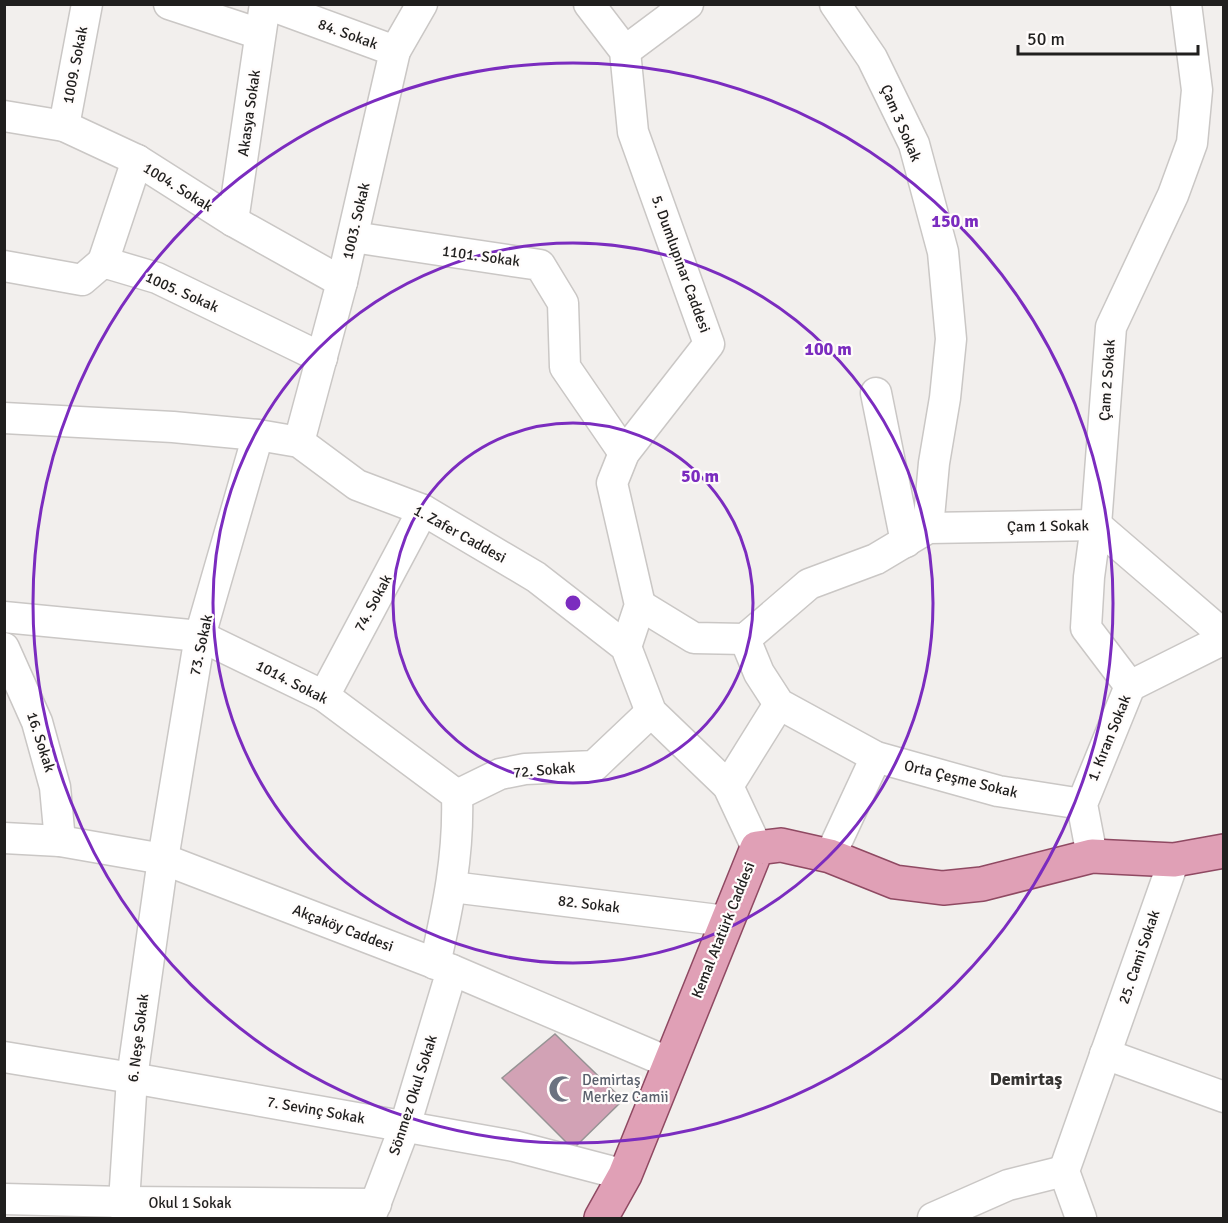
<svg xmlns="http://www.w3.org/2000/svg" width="1228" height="1223" font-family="Signika,sans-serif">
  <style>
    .building { fill: #d2a2b5; stroke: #969394; stroke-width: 1.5 }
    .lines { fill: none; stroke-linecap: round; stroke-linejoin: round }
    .minor-casing { stroke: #cac7c5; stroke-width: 33 }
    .major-casing { stroke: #8f4962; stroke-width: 36 }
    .minor { stroke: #fff; stroke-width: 30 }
    .major { stroke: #e0a0b6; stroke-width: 33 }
    .ring { fill: none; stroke: #7b2cbf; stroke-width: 3 }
    .labels { text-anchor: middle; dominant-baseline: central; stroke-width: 4.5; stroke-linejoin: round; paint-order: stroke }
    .street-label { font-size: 15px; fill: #201f1e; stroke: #fffcfb }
    .worship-label { font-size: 15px; fill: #5b616d; stroke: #fffcfb; text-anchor: start }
    .quarter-label { font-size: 18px; font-weight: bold; fill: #373533; stroke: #fffcfb }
    .centre { fill: #7b2cbf; stroke: #fffcfb; stroke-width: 3 }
    .ring-label { font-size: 18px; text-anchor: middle; font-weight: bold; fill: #7b2cbf; stroke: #fffcfb; stroke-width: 4.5; stroke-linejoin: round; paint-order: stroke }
  </style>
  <rect width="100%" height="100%" fill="#f2efed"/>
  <!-- building -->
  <path class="building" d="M 555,1034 L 623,1100 L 573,1149 L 502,1078 Z"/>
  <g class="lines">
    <defs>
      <g id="minor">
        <path d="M 169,4 L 260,34"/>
        <path d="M 267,4 L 395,51"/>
        <path d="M 589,4 L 625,51 L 633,132 L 709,344 L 624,453 L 612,483 L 640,605 L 626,647"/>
        <path d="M 835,4 L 872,58 L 914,144 L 943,252 L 951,339 L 945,398 L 934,463 L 928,528"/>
        <path d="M 625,51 L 688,4"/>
        <path d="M 4,116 L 64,126 L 137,160 L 233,221 L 342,282"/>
        <path d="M 64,126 L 87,4"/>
        <path d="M 233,221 L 265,4"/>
        <path d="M 353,237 L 540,265 L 563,303 L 565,367 L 624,453"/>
        <path d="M 103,262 L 137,160"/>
        <path d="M 4,266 L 82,280 L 103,262 L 157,278 L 322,358"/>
        <path d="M 876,393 L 906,542"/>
        <path d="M 4,418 L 173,427 L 258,435 L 299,442 L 357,485 L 423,510 L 536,577 L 626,647 L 651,712 L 728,786 L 757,848"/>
        <path d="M 299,442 L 342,282 L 395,51 L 422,4"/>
        <path d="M 640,605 L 694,638 L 745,639 L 809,584 L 876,559 L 928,528 L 1096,525 L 1224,635"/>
        <path d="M 4,617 L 200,636 L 324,696 L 457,795 C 459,855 448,907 435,964"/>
        <path d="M 745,639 L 759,673 L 779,704 L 876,757 L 998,791 L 1082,804"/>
        <path d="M 4,648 L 37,722 L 55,787 L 60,841"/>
        <path d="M 1130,686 L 1086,628 L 1089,577 L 1096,525 L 1111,327 L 1173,195 L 1192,143 L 1197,90 L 1186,4"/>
        <path d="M 324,696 L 423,510"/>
        <path d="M 728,786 L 779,704"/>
        <path d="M 457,795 L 500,774 L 525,769 L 594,766 L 651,712"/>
        <path d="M 4,838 L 60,841 L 163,859 L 452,970 L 670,1063"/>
        <path d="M 830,856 L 876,757"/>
        <path d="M 1092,856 L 1082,804 L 1130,686 L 1224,639"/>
        <path d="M 452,887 L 726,921"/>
        <path d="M 1105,1054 L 1224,1097"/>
        <path d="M 4,1057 L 132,1078 L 514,1146 L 625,1175"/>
        <path d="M 4,1199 L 124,1202 L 376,1204"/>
        <path d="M 127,1218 L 124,1202 L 132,1078 L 163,859 L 200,636 L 258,435"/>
        <path d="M 370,1218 L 405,1126 L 452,970"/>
        <path d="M 933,1218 L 1008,1185 L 1064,1171"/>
        <path d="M 1081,1218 L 1064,1171 L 1174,860"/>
      </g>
      <path id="major" d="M 601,1218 L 625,1175 L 757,848 L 781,845 L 830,856 L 895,882 L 943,888 L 982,884 L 1092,856 L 1174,860 L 1224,851"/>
    </defs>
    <!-- minor casing -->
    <use href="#minor" class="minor-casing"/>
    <!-- major casing -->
    <use href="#major" class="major-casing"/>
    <!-- minor -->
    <use href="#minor" class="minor"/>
    <!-- major -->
    <use href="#major" class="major"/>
  </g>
  <!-- distance rings -->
  <g class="ring">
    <circle cx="573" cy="603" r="180"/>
    <circle cx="573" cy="603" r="360"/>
    <circle cx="573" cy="603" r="540"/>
  </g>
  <!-- icons -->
  <defs>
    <symbol id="mosque-bare" viewBox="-9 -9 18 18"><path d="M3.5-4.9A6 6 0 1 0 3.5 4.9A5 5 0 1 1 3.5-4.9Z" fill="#6b7280" stroke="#fffcfb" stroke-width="2.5" paint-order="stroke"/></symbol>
  </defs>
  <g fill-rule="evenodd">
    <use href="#mosque-bare" x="543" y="1070" width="38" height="38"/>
  </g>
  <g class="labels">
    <!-- street labels -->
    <g class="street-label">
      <text transform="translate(348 34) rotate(20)">84. Sokak</text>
      <text transform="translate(75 65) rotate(-79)">1009. Sokak</text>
      <text transform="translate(249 113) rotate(-82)">Akasya Sokak</text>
      <text transform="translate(901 123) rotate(67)">Çam 3 Sokak</text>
      <text transform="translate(178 187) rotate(32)">1004. Sokak</text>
      <text transform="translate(356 221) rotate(-77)">1003. Sokak</text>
      <text transform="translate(481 256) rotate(8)">1101. Sokak</text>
      <text transform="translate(681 264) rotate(70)">5. Dumlupınar Caddesi</text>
      <text transform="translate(182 292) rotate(24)">1005. Sokak</text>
      <text transform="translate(1107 380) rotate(-86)">Çam 2 Sokak</text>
      <text transform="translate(1048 526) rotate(-1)">Çam 1 Sokak</text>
      <text transform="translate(460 534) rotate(29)">1. Zafer Caddesi</text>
      <text transform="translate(373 603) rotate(-62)">74. Sokak</text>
      <text transform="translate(201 645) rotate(-78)">73. Sokak</text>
      <text transform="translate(292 682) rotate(27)">1014. Sokak</text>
      <text transform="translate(1109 738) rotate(-68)">1. Kıran Sokak</text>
      <text transform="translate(41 742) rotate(72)">16. Sokak</text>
      <text transform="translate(544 770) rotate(-5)">72. Sokak</text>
      <text transform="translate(961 779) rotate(14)">Orta Çeşme Sokak</text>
      <text transform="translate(589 904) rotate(7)">82. Sokak</text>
      <text transform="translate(343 928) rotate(21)">Akçaköy Caddesi</text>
      <text transform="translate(723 930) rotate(-68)">Kemal Atatürk Caddesi</text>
      <text transform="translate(1139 957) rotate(-71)">25. Cami Sokak</text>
      <text transform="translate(138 1038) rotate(-83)">6. Neşe Sokak</text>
      <text transform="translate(413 1095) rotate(-72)">Sönmez Okul Sokak</text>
      <text transform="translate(316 1110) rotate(10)">7. Sevinç Sokak</text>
      <text x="190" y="1203">Okul 1 Sokak</text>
    </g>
    <!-- worship labels -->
    <g class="worship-label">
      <text x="582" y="1080">Demirtaş<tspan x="582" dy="17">Merkez Camii</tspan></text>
    </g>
    <!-- quarter labels -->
    <g class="quarter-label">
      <text x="1026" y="1079">Demirtaş</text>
    </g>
  </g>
  <circle cx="573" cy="603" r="9" class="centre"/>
  <g class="ring-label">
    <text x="955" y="227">150 m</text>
    <text x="828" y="355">100 m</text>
    <text x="700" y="482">50 m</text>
  </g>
  <!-- border -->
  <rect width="1228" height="1223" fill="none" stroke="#201f1e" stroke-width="12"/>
  <!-- scale -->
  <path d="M1018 45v9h180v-9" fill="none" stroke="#201f1e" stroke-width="3"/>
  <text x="1027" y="45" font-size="18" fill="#201f1e" stroke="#fffcfb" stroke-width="4.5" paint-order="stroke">50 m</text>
</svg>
